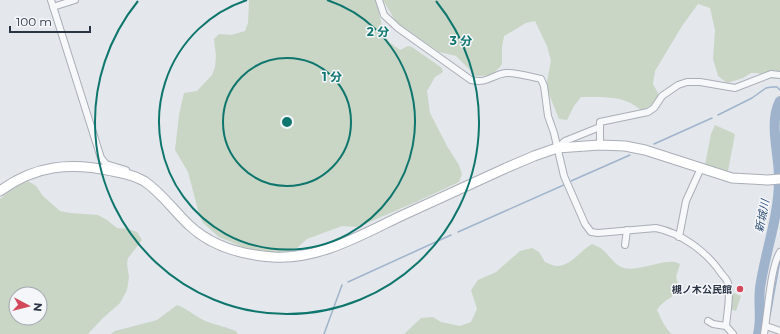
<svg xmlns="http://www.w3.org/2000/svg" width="780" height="334" font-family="Montserrat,'Noto Sans JP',sans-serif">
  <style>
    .green { fill: #c9d6c5; fill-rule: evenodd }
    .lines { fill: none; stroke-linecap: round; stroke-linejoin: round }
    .stream { stroke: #9fb4cc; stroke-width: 1.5 }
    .river { stroke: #9fb4cc; stroke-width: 10 }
    .street-casing { stroke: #a9aeb7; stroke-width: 8 }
    .secondary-casing { stroke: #a9aeb7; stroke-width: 11 }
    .street { stroke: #f7f8fa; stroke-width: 6 }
    .secondary { stroke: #fff; stroke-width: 9 }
    .ring { fill: none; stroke: #0f766e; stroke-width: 2 }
    .poi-dot { fill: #d1495b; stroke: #f4f6f9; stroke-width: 1.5 }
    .labels { text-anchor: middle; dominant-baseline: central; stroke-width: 3; stroke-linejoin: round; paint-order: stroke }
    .poi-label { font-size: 10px; font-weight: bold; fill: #2b3445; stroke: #f4f6f9; text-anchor: end }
    .water-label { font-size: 11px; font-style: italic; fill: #34527a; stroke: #f4f6f9 }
    .centre { fill: #0f766e; stroke: #f4f6f9; stroke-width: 2 }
    .ring-label { font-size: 12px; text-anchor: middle; font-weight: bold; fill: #0f766e; stroke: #f4f6f9; stroke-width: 3; stroke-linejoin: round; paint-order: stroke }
  </style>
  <rect width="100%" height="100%" fill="#e4e7ec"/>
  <!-- green -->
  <g class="green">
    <path d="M 249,0 L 376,0 L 383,30 L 389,42 L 400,50 L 408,46 L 412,47 L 442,68 L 443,72 L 435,77 L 427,91 L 430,113 L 447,146 L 459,165 L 462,174 L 459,182 L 416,202 L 358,227 L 342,226 L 307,239 L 297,248 L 288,252 L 271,252 L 245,248 L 219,237 L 203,223 L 199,214 L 188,172 L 175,150 L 179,115 L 184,93 L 197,91 L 212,75 L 215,67 L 216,56 L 214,39 L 219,34 L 231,35 L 245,31 L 248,23 Z"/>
    <path d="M 383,0 L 780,0 L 780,79 L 766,78 L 758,73 L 751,73 L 743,78 L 727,83 L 718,76 L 713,59 L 715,30 L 710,8 L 698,4 L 682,26 L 655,71 L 653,84 L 659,95 C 655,102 649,108 641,110 C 624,95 603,97 581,97 L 574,106 L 567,120 L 559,119 L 546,87 L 551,61 L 547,46 L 535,21 L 526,23 L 504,36 L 502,47 L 502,64 C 494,75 489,76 476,76 L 456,56 L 439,52 L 396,22 Z"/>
    <path d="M 715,125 L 735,134 L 728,171 L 726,172 L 705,165 L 711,134 Z"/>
    <path d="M 28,181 L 36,186 L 43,196 L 60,211 L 70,213 L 98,215 L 107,220 L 117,228 L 128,229 L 137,232 L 142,240 L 128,258 L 127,264 L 129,277 L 127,290 L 120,303 L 102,319 L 88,334 L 0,334 L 0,199 L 16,186 ZM 16,294 L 40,294 L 40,318 L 16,318 Z"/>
    <path d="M 592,244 C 596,246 600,247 603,250 C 611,257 614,265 624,268 C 641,272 668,256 680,264 L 676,277 L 678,284 L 677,292 C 671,299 662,301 657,310 C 661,318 665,329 672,334 L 404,334 L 421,318 L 433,317 L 441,322 L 460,326 L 471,322 L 477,309 L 471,290 L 478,280 L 496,272 L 520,251 L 532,248 L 539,252 L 545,262 C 548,263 553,266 557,266 C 571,266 581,250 592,244 Z"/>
    <path d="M 732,292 L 741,296 L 736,311 L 730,309 Z"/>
    <path d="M 177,305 C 188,309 197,318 208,322 C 218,326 229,327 237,332 L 238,334 L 111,334 L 115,331 L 157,320 Z"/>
  </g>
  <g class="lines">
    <!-- stream -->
    <g class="stream">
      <path d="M 718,115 L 752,98 L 766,88 L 772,87 L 777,87 L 780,90"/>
      <path d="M 654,144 L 712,118"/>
      <path d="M 571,181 L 630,155"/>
      <path d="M 458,232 L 566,184"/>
      <path d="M 348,282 L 451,235"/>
      <path d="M 770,315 L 780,260"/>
      <path d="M 324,334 L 342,285"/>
    </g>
    <!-- river -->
    <path class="river" d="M 758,334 C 762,319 758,304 760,288 C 765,252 779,217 779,180 C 780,157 768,123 780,101"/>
    <defs>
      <g id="street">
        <path d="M 51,0 L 101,158 L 106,164 L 126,170"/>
        <path d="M 379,0 L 384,15 L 398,28 L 471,80 C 488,84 491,75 506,73 C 515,72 531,77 541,79 L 544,86 L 548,116 L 554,133 L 564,176 L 585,224 L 591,232 L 598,233 L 656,228 C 681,233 707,252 721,273 C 723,276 727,279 728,283 C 731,294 727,314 726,326 L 733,334"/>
        <path d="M 53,7 L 75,0"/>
        <path d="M 600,145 L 600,122 L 648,112 L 654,108 L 662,96 L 678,85 L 687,82 L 700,82 L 735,88 L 771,74 L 780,75"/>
        <path d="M 557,148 L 565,141 L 600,127"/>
        <path d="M 679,237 L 686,201 L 701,168"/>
        <path d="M 625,245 L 627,230"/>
        <path d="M 708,321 L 713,324 L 726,326"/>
        <path d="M 766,326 L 780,331"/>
        <path d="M 764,334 C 768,312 770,269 780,252"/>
      </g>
      <path id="secondary" d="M 0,191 C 35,165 71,162 112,171 C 123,173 134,175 144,181 C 162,193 174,211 189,225 C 211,246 243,255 273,257 C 319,260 361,235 401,216 C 436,200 471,184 506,168 L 534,156 L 557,148 L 600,145 L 625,146 L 645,150 L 732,178 L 768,180 L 780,179"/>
    </defs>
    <!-- street casing -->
    <use href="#street" class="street-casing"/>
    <!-- secondary casing -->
    <use href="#secondary" class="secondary-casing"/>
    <!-- street -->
    <use href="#street" class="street"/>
    <!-- secondary -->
    <use href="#secondary" class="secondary"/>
  </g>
  <!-- distance rings -->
  <g class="ring">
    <circle cx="287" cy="122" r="64"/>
    <path d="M327 0A128 128 0 1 1 247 0"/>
    <path d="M436 1A192 192 0 1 1 138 1"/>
  </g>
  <!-- markers -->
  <circle class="poi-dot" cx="740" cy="289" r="4"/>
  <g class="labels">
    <!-- poi labels -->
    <g class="poi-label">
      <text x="732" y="289">槻ノ木公民館</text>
    </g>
    <!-- water labels -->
    <g class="water-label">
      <text transform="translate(762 216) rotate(-79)">新城川</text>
    </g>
  </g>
  <circle cx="287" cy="122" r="6" class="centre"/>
  <g class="ring-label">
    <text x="378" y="36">2 分</text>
    <text x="461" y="45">3 分</text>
    <text x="332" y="81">1 分</text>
  </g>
  <!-- north arrow -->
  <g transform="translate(28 306) rotate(97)"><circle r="19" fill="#f4f6f9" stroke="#a4a8b1"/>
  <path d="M0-3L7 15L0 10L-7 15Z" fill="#d1495b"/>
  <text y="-6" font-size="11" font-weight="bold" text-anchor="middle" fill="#2b3445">N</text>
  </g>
  <!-- scale -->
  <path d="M10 26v6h80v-6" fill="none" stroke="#2b3445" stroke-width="2"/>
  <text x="16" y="26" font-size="12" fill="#2b3445" stroke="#f4f6f9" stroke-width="3" paint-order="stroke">100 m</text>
</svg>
